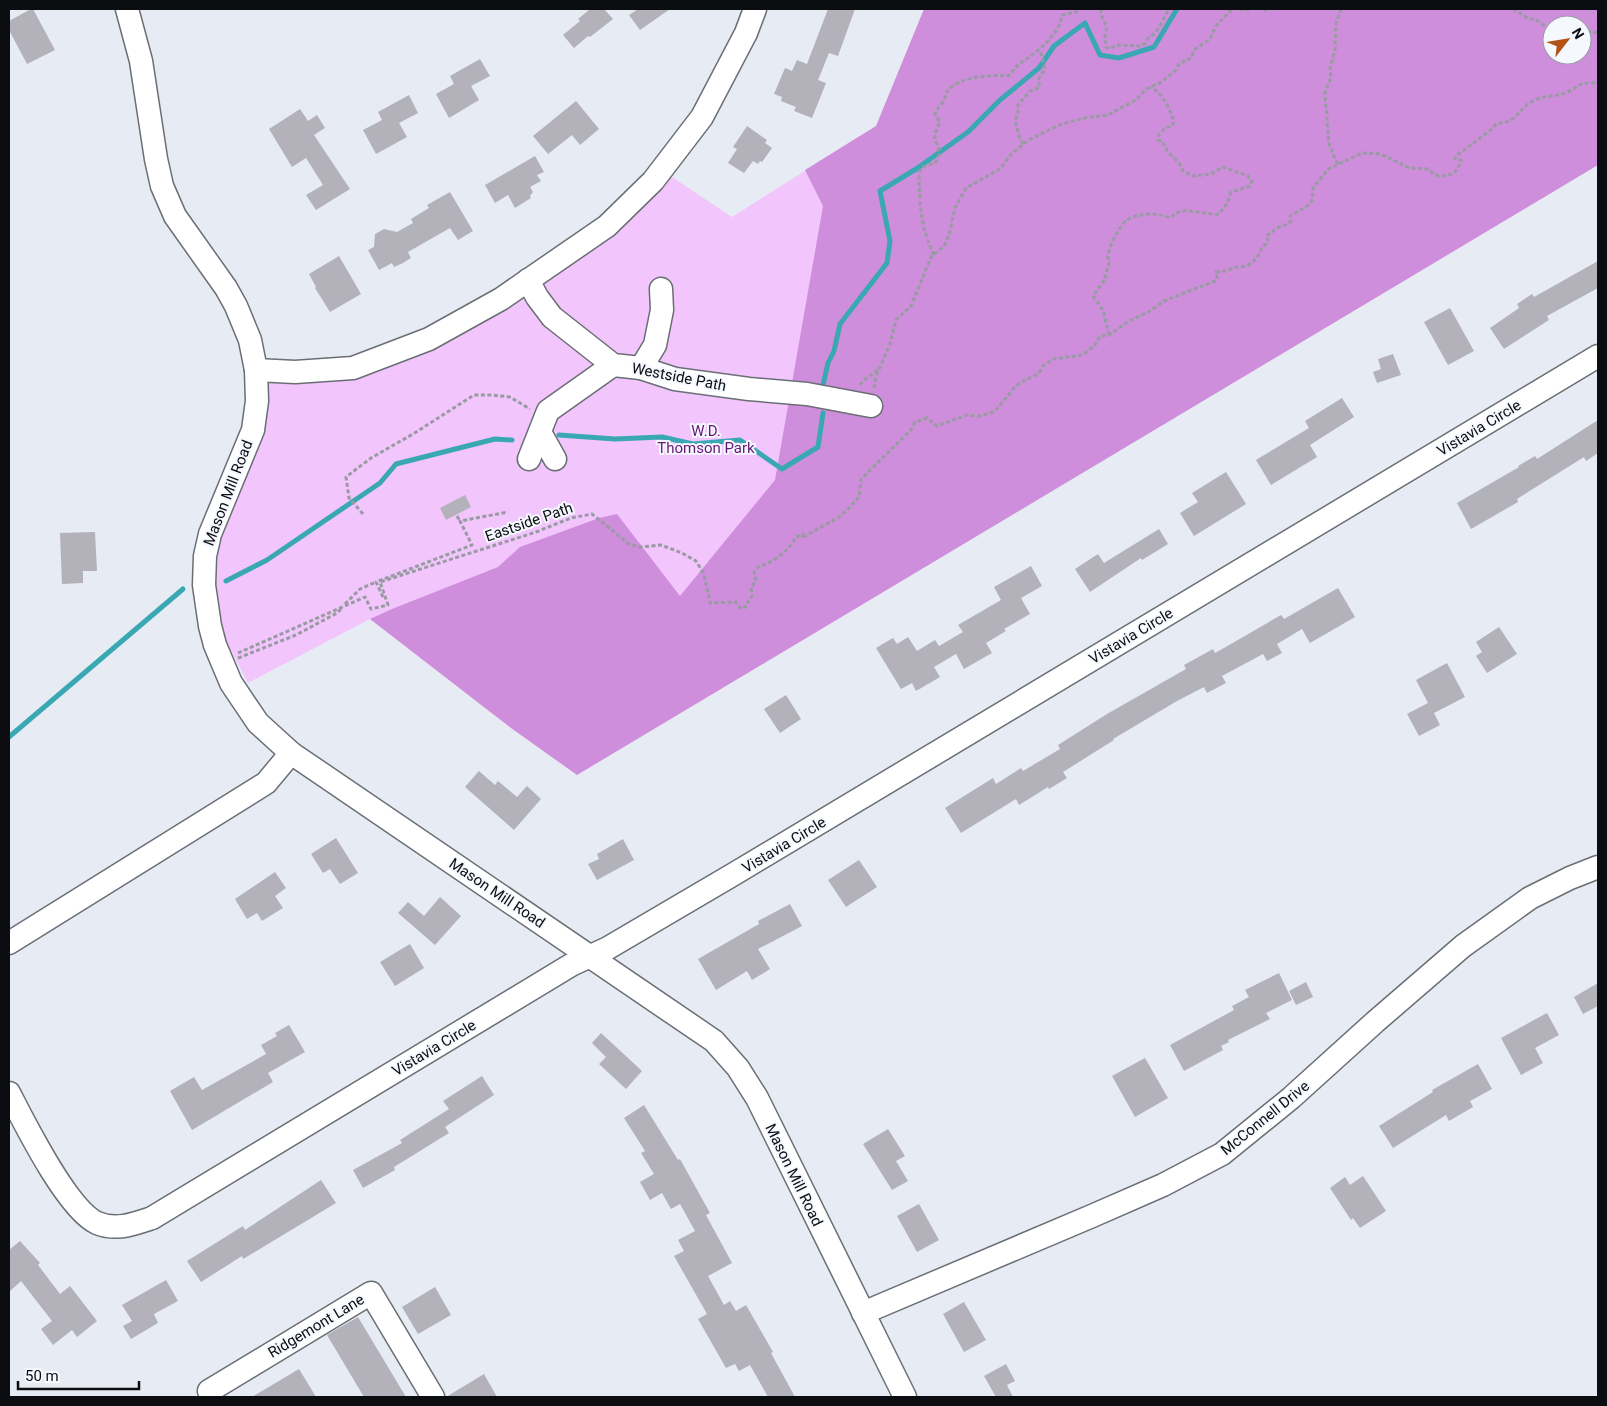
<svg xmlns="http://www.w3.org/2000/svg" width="1607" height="1406" font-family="Roboto,sans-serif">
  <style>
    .green { fill: #f2c5fc; fill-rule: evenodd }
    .forest { fill: #ce8edb; fill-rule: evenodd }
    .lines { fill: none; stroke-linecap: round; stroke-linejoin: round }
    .stream { stroke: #3aa8b3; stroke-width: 5 }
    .building { fill: #b3b2ba }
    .minor-casing { stroke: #6a6e75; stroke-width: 25 }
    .path { stroke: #989ba1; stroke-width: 3; stroke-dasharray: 4 2.5; stroke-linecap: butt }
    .minor { stroke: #fff; stroke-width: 22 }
    .labels { text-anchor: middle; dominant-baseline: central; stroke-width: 4; stroke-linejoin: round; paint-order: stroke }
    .street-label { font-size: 15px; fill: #0c0d10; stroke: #f5f9ff }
    .park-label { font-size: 15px; fill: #661876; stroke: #f5f9ff }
  </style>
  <rect width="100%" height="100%" fill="#e7ebf3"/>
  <!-- green -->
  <path class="green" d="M 1598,9 L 1598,165 L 515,728 L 370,619 L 248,683 L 218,626 L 211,579 L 220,535 L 265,382 L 355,378 L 654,192 L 672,177 L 732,217 L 876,126 ZM 1552,25 L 1582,25 L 1582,55 L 1552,55 Z"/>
  <!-- forest -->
  <path class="forest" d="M 924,9 L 1598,9 L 1598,165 L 577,775 L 511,728 L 370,619 L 392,609 L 498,567 L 520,547 L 599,518 L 617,514 L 680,596 L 775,480 L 823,206 L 805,170 L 876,126 ZM 1552,25 L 1582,25 L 1582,55 L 1552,55 Z"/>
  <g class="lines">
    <!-- stream -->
    <g class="stream">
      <path d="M 823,385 L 828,363 L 834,351 L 840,324 L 887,263 L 890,241 L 880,191 L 916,169 L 968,132 L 1000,100 L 1039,68 L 1054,46 L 1085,23 L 1100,55 L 1119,58 L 1154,47 L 1177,9"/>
      <path d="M 559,435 L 615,439 L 662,437 L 693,444 L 740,440 L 782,469 L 818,447 L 823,413"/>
      <path d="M 226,581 L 267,560 L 380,483 L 396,464 L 495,439 L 512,440"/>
      <path d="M 9,737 L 183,589"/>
    </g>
  </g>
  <!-- building -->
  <g class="building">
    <path d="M 31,9 L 33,9 L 55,50 L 27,64 L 9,30 L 9,21 Z"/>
    <path d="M 590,9 L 604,9 L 613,19 L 590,37 L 588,36 L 574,48 L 563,35 L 580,21 L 578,19 Z"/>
    <path d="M 638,9 L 670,9 L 640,30 L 629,15 Z"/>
    <path d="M 828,9 L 855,9 L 838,56 L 829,53 L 818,80 L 826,83 L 812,118 L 794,111 L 796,107 L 781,101 L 782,97 L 774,94 L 785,68 L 792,71 L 797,60 L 807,64 Z"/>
    <path d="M 480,59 L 490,76 L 471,86 L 479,100 L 449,118 L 436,94 L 454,84 L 450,76 Z"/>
    <path d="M 409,95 L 418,113 L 399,123 L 407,137 L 376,154 L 363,130 L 382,120 L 378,112 Z"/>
    <path d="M 576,101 L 599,129 L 580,145 L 572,135 L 548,154 L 533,136 Z"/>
    <path d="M 300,109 L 308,121 L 317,115 L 325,128 L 314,135 L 350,189 L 316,210 L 306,195 L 323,185 L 306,158 L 292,167 L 269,129 Z"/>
    <path d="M 747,126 L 767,140 L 765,143 L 772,148 L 762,162 L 760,161 L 758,164 L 753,161 L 744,173 L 728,163 L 737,149 L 733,147 Z"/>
    <path d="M 535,156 L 544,172 L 537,175 L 541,181 L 530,187 L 533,192 L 530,196 L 531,198 L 515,208 L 508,195 L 495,203 L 485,185 Z"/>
    <path d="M 450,192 L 473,231 L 458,240 L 450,228 L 408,252 L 411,258 L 403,263 L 394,267 L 392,263 L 379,270 L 368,250 L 374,247 L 375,234 L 384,229 L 397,232 L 413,223 L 411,219 L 429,208 L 427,205 Z"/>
    <path d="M 339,256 L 361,294 L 330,312 L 315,288 L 316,287 L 309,274 Z"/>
    <path d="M 1598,261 L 1598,288 L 1547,316 L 1549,320 L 1504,349 L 1490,328 L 1519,308 L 1517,304 L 1532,294 L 1534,297 Z"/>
    <path d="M 1450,308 L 1474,351 L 1448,365 L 1424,322 Z"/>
    <path d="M 1393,354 L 1401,375 L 1377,383 L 1373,372 L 1381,369 L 1378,359 Z"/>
    <path d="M 1342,398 L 1354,417 L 1310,445 L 1317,457 L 1271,485 L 1256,460 L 1309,428 L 1305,421 Z"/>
    <path d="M 1598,420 L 1598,453 L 1586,461 L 1584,457 L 1517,499 L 1518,502 L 1471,529 L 1457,503 L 1519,467 L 1518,466 L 1535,456 L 1537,459 Z"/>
    <path d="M 1226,472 L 1246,504 L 1194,536 L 1180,513 L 1198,502 L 1192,493 Z"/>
    <path d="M 465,495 L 471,507 L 446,520 L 440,508 Z"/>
    <path d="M 1159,529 L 1168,544 L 1142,560 L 1141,558 L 1090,592 L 1075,569 L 1098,554 L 1104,563 Z"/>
    <path d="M 95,532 L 97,571 L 83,571 L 83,583 L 62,584 L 60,533 Z"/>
    <path d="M 1031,566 L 1042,586 L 1021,598 L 1030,614 L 1004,629 L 1006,631 L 986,643 L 992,653 L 964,669 L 956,654 L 934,667 L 940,677 L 916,691 L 912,683 L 901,689 L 876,648 L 893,638 L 897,644 L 908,637 L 917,651 L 935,640 L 939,646 L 963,632 L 958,625 L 1001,600 L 994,587 Z"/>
    <path d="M 1338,588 L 1355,617 L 1310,643 L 1302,629 L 1277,644 L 1282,653 L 1267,661 L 1263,654 L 1222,676 L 1226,683 L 1207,693 L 1204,687 L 1177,701 L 1113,739 L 1114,740 L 1063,772 L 1067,778 L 1049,789 L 1048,787 L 1019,805 L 1016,799 L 961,833 L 945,808 L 993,778 L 996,784 L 1021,768 L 1023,771 L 1060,749 L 1058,745 L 1107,714 L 1186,669 L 1184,665 L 1213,649 L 1215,653 L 1224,648 L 1281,615 L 1284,619 Z"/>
    <path d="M 1499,627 L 1517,654 L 1487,673 L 1476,656 L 1482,652 L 1476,642 Z"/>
    <path d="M 1447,663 L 1465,697 L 1434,713 L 1440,725 L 1419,736 L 1407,714 L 1428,703 L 1416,680 Z"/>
    <path d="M 786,695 L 801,719 L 780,733 L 764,709 Z"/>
    <path d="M 479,771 L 495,785 L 498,781 L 517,797 L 527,786 L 541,799 L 514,830 L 465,787 Z"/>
    <path d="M 336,838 L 358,873 L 340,884 L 330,869 L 323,873 L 311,854 Z"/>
    <path d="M 623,839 L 634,860 L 597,880 L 588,864 L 599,859 L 597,854 Z"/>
    <path d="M 859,860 L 877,887 L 846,907 L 828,880 Z"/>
    <path d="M 275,872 L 286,888 L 275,896 L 283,908 L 262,921 L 257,913 L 247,919 L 235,899 Z"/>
    <path d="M 440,897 L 461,916 L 435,945 L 398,913 L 408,902 L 424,916 Z"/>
    <path d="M 790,904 L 802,926 L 758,949 L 770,969 L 752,980 L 747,971 L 716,990 L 698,959 L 759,924 L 758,921 Z"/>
    <path d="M 410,944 L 424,968 L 395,986 L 380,962 Z"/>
    <path d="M 1279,973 L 1292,1000 L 1266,1013 L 1270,1019 L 1228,1040 L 1229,1042 L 1221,1046 L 1223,1050 L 1184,1071 L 1170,1045 L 1234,1010 L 1232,1006 L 1249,997 L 1245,990 Z"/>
    <path d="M 1306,982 L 1313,997 L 1296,1005 L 1289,991 Z"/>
    <path d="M 1598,983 L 1598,1006 L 1583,1014 L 1574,997 Z"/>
    <path d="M 1547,1013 L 1559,1035 L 1535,1048 L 1543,1063 L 1521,1075 L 1501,1038 Z"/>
    <path d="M 289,1025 L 305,1052 L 268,1073 L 273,1082 L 192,1130 L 170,1091 L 194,1077 L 202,1090 L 266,1054 L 261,1045 L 277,1036 L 275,1033 Z"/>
    <path d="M 601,1033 L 642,1071 L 626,1089 L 599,1064 L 606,1057 L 592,1043 Z"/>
    <path d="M 1145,1058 L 1168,1098 L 1135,1117 L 1112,1076 Z"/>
    <path d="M 1478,1064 L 1492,1089 L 1470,1101 L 1473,1107 L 1449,1121 L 1446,1115 L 1393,1148 L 1379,1126 L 1433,1092 L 1432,1090 Z"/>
    <path d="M 482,1076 L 494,1095 L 445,1127 L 449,1133 L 394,1167 L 395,1170 L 363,1188 L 353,1170 L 402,1143 L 400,1140 L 449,1109 L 443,1101 Z"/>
    <path d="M 644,1105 L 678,1160 L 680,1159 L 710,1213 L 706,1215 L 732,1263 L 708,1276 L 724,1305 L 730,1301 L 736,1311 L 746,1305 L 773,1352 L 771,1353 L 795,1397 L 768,1397 L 750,1365 L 739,1371 L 735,1364 L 726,1368 L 698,1319 L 707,1314 L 674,1256 L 684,1251 L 678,1240 L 695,1231 L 680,1204 L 671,1209 L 662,1193 L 650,1200 L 640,1182 L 654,1174 L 641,1153 L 645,1151 L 624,1118 Z"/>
    <path d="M 888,1129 L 905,1156 L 896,1161 L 908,1181 L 892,1190 L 863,1144 Z"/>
    <path d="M 1363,1176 L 1386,1211 L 1360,1228 L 1353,1218 L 1351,1220 L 1330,1188 L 1345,1177 L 1350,1185 Z"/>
    <path d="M 321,1180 L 336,1203 L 243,1259 L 242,1256 L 201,1282 L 187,1261 L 243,1226 L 245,1230 Z"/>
    <path d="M 919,1204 L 939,1240 L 917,1252 L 897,1216 Z"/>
    <path d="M 20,1241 L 40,1263 L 38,1265 L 60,1294 L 70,1286 L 97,1321 L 77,1337 L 72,1330 L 53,1345 L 41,1329 L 52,1321 L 21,1281 L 9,1292 L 9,1250 Z"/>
    <path d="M 166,1280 L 178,1301 L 154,1314 L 158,1323 L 131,1339 L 123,1326 L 132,1321 L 122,1305 Z"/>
    <path d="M 435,1287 L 451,1315 L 418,1334 L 402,1307 Z"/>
    <path d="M 964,1302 L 986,1340 L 964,1352 L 943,1314 Z"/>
    <path d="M 358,1317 L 406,1397 L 364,1397 L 327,1335 Z"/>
    <path d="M 1006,1364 L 1015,1381 L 1007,1385 L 1013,1397 L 996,1397 L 984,1376 Z"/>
    <path d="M 299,1369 L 316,1397 L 252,1397 Z"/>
    <path d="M 484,1374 L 497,1397 L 446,1397 Z"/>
  </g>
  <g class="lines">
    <defs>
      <g id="minor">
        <path d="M 127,9 L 141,61 L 156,159 L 162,186 L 175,216 L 226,288 L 236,306 L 250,340 L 256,370 L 257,401 L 253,430 L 210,534 L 205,556 L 204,585 L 210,626 L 215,645 L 231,683 L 258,723 L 291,753 L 714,1041 L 738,1068 L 757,1098 L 905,1397"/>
        <path d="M 528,280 L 537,297 L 552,317 L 613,365 L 641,368 L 675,379 L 749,389 L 807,394 L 871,406"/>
        <path d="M 641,368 L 655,345 L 662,310 L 661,289"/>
        <path d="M 256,370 L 295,372 L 353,368 L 429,339 L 501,299 L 607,226 L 653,181 L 702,117 L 746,33 L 755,9"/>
        <path d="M 540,432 L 555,459"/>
        <path d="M 529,459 L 548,411 L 613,365"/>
        <path d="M 9,943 L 266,783 L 291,753"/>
        <path d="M 9,1093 C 25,1124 67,1209 97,1223 C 116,1231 134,1224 152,1218 L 571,965 L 608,948 L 734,874 L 1598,356"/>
        <path d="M 863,1313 L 1092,1216 L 1163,1185 L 1222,1154 L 1291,1098 L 1375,1022 L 1463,946 L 1530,898 L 1570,878 L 1598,867"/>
        <path d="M 209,1391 L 371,1293 L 433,1397"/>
      </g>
    </defs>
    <!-- minor casing -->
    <use href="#minor" class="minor-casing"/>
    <!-- path -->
    <g class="path">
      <path d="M 1101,9 C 1100,21 1111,24 1104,38 L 1106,43 L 1106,47 L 1109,49 L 1118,45 L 1139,46 L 1145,44 C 1147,37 1151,37 1156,32 C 1161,25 1165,16 1169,9"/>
      <path d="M 1239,9 L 1247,10 L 1250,9"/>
      <path d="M 1263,9 L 1265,10 L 1269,9"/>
      <path d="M 1513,9 L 1529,19 L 1535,19 L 1552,31"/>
      <path d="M 1582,35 L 1587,31 L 1598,33"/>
      <path d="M 1023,144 L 1019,136 L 1015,120 L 1018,114 L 1018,105 L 1030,91 L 1040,87 L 1038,80 L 1045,69 L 1040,50"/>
      <path d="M 1338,164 C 1333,157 1333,151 1329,144 L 1325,94 L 1327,87 L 1331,78 L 1330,69 L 1335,50 L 1336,23 L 1341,9"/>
      <path d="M 934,255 C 921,229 919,201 919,172 L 925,166 L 935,163 L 940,154 C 935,136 931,140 940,122 L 935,115 C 936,109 939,108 943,102 C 946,98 945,93 949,89 C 961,77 992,74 1008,76 C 1012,73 1014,68 1018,65 C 1036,52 1058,38 1062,15 L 1076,12 L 1079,9"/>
      <path d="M 1109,335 L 1103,310 L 1093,296 L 1106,278 L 1105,276 L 1109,264 C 1104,254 1118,227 1127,220 C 1137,213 1160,212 1169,218 C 1174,216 1177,211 1183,211 C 1194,210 1208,215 1219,214 L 1228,202 L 1231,192 L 1250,186 L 1252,181 L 1248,176 L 1223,167 L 1211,174 L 1193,176 L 1183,171 L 1179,163 L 1168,152 L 1162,141 L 1158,140 L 1159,134 L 1166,127 L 1171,127 L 1174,122 C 1169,107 1164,96 1151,87"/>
      <path d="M 860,385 L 864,380 L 878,370"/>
      <path d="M 874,388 L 876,376 L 890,344 L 896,320 L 911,306 L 931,257 L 944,246 L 949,235 L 955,208 L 966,188 L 1000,169 L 1012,153 L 1030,139 L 1062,124 L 1084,118 L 1108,115 L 1136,100 L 1146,89 L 1160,83 L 1175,71 L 1179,64 L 1191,58 L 1194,50 L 1210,39 L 1216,26 L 1232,9"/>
      <path d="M 363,514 L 349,498 L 346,477 L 371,458 L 413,434 L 474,395 L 492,395 L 510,397 L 530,409"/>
      <path d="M 457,516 L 460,521"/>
      <path d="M 383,597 L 376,582 L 472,545 L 460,521 L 508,512"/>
      <path d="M 345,604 L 360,589 L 376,582"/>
      <path d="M 238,653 L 365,597 L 371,609 L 388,605 L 380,582 L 536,532 L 571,518 L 592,514 L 629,544 L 640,547 L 661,545 L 682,553 L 696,561 L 704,574 L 710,603 L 736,602 L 741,609 L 747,606 L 748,602 L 752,596 L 751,588 L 756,580 L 754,573 L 758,567 C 773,562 788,552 796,537 L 803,534 L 802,538 L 839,517 L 848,509 L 859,497 L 861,479 L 911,430 L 915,422 L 927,418 L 937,426 L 967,415 L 979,416 L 991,413 L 997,409 L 1014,388 L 1021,382 L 1038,374 L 1043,366 L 1053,359 L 1083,355 L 1095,345 L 1100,336 L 1109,335 L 1129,321 L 1150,311 L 1164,301 L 1215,281 L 1217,278 L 1216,272 L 1227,271 L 1233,268 L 1247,266 L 1251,263 L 1257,258 L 1262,247 L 1266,244 L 1268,240 L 1266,236 L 1279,227 L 1288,224 L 1291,221 L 1290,216 L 1306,207 L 1312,201 L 1313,188 L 1328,169 L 1362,153 L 1381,154 L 1409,168 L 1428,169 L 1435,175 L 1441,176 L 1449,175 L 1455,172 L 1461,162 L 1461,160 L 1455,159 L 1456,156 L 1492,129 L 1496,124 C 1501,122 1507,123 1511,120 C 1520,114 1523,105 1535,100 C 1544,95 1556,97 1565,93 C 1582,86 1576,82 1598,83"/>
      <path d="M 238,658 L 296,635 L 337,613 L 341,609"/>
    </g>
    <!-- minor -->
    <use href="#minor" class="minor"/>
  </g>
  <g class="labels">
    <!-- street labels -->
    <g class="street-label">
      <text transform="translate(679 377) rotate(11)">Westside Path</text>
      <text transform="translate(1479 428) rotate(-31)">Vistavia Circle</text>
      <text transform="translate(228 493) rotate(-69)">Mason Mill Road</text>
      <text transform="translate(529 522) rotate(-19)">Eastside Path</text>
      <text transform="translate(1131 636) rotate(-31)">Vistavia Circle</text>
      <text transform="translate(784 845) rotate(-31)">Vistavia Circle</text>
      <text transform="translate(497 893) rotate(34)">Mason Mill Road</text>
      <text transform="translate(434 1048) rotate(-31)">Vistavia Circle</text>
      <text transform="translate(1265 1118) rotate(-39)">McConnell Drive</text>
      <text transform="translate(794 1175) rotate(64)">Mason Mill Road</text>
      <text transform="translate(316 1326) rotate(-31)">Ridgemont Lane</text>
    </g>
    <!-- park labels -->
    <g class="park-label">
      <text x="706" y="431">W.D.<tspan x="706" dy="17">Thomson Park</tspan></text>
    </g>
  </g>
  <!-- border -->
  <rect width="1607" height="1406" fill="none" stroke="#0c0d10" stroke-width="20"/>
  <!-- north arrow -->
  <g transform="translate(1567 40) rotate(59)"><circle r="24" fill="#f5f9ff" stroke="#989b9f"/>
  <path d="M0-4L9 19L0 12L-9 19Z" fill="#b45313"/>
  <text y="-8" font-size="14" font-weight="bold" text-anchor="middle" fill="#0c0d10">N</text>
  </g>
  <!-- scale -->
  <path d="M18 1381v8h121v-8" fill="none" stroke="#0c0d10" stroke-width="2.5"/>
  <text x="25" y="1381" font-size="15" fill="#0c0d10" stroke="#f5f9ff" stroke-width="4" paint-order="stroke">50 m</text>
</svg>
